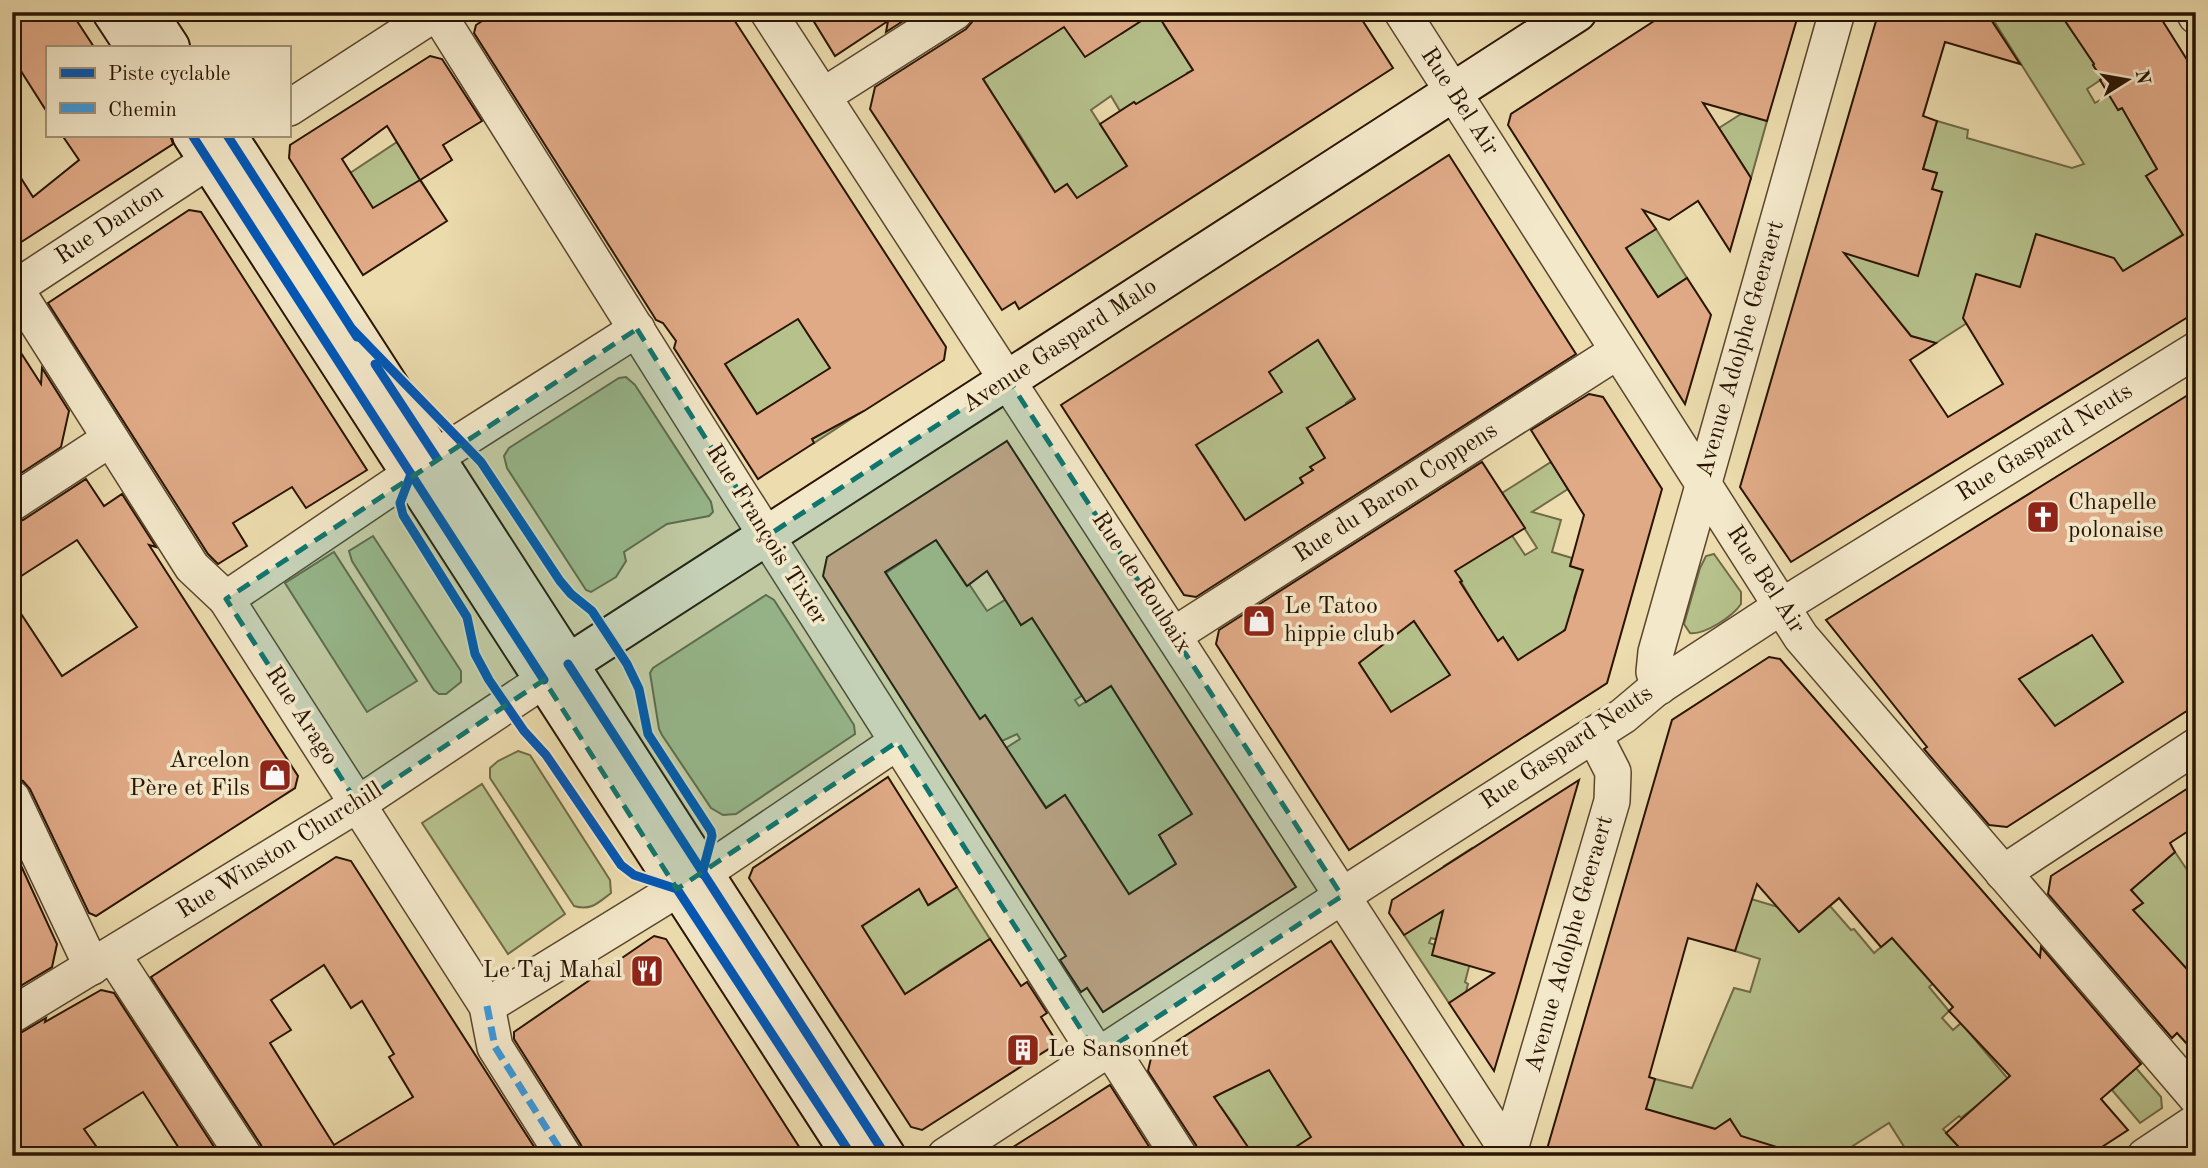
<svg xmlns="http://www.w3.org/2000/svg" width="2208" height="1168" font-family="'Old Standard TT',serif">
  <style>
    .green { fill: #b6c18c; stroke: #706a47; stroke-width: 2 }
    .building { fill: #e0aa87; stroke: #291402; stroke-width: 2; fill-rule: evenodd }
    .lines { fill: none; stroke-linecap: round; stroke-linejoin: round }
    .street-casing { stroke: #5a462d; stroke-width: 38 }
    .secondary-casing { stroke: #291402; stroke-width: 42 }
    .street { stroke: #f3e8ca; stroke-width: 35 }
    .secondary { stroke: #f3e8ca; stroke-width: 38 }
    .quiet { stroke: #3d9add; stroke-width: 7; stroke-dasharray: 14 7; stroke-linecap: butt }
    .cycleway-casing { stroke: #f3e8ca; stroke-width: 13 }
    .cycleway { stroke: #0057b8; stroke-width: 9 }
    .marked { fill: #0f766e; fill-opacity: 0.2; stroke: #0f766e; stroke-width: 5; stroke-dasharray: 14 9; stroke-linejoin: round }
    .labels { text-anchor: middle; dominant-baseline: central; stroke-width: 7; stroke-linejoin: round; paint-order: stroke }
    .street-label { font-size: 24px; fill: #291402; stroke: #f3e8ca }
    .poi-label { font-size: 24px; fill: #291402; stroke: #f3e8ca; text-anchor: start }
  </style>
  <rect width="100%" height="100%" fill="#ecdcae"/>
  <filter id="stains"><feTurbulence type="fractalNoise" baseFrequency=".00286" numOctaves="4"/><feColorMatrix values="0 0 0 0 .2 0 0 0 0 .09 0 0 0 0 .02 0 0 0 .5 -.17"/></filter>
  <radialGradient id="worn" r=".72"><stop offset=".6" stop-color="#630" stop-opacity="0"/><stop offset="1" stop-color="#630" stop-opacity=".3"/></radialGradient>
  <!-- green -->
  <g class="green">
    <path d="M 1155,12 L 1183,12 L 1164,25 L 1193,70 L 1187,73 L 1190,78 L 1170,156 L 1134,102 L 1120,111 L 1111,96 L 1091,110 L 1127,166 L 1107,179 L 1111,187 L 1082,206 L 1067,184 L 1049,196 L 1048,180 L 1018,132 L 987,152 L 1000,106 L 959,40 L 1064,27 L 1121,34 Z"/>
    <path d="M 1966,12 L 2074,12 L 2064,19 L 2074,34 L 2110,54 L 2093,65 L 2102,79 L 2087,89 L 2095,103 L 2109,95 L 2119,110 L 2128,105 L 2131,124 L 2158,169 L 2146,176 L 2196,226 L 2145,258 L 2145,288 L 2131,266 L 2123,271 L 2119,266 L 2036,235 L 2024,274 L 2037,278 L 1936,343 L 1900,333 L 1816,228 L 1941,192 L 1932,189 L 1937,173 L 1923,169 L 1937,121 L 1968,130 L 1967,138 L 2072,168 L 2084,164 L 1994,21 L 1992,20 L 1988,34 Z"/>
    <path d="M 1744,112 L 1767,121 L 1751,178 L 1719,128 Z"/>
    <path d="M 397,142 L 437,206 L 336,232 L 314,197 Z"/>
    <path d="M 1656,229 L 1687,278 L 1658,297 L 1626,248 Z"/>
    <path d="M 826,300 L 806,331 L 860,413 L 814,443 L 785,397 L 757,414 L 725,364 Z"/>
    <path d="M 1314,334 L 1354,397 L 1346,403 L 1371,443 L 1307,428 L 1325,458 L 1311,467 L 1313,470 L 1300,478 L 1303,483 L 1209,546 L 1218,478 L 1203,455 L 1166,478 L 1152,406 L 1279,388 L 1253,347 Z"/>
    <path d="M 626,377 L 635,385 L 711,502 L 713,512 L 709,516 L 667,524 L 624,552 L 626,561 L 616,577 L 591,592 L 586,590 L 507,468 L 504,456 L 509,448 L 619,378 Z"/>
    <path d="M 1551,462 L 1568,489 L 1532,512 L 1561,520 L 1552,552 L 1572,558 L 1570,566 L 1583,570 L 1574,598 L 1576,623 L 1564,630 L 1575,648 L 1527,675 L 1503,638 L 1487,647 L 1416,750 L 1331,620 L 1391,588 L 1430,645 L 1480,614 L 1449,561 L 1501,519 L 1525,555 L 1537,548 L 1502,493 Z"/>
    <path d="M 373,536 L 461,671 L 461,682 L 446,694 L 439,694 L 434,690 L 352,561 L 349,551 Z"/>
    <path d="M 936,540 L 966,585 L 969,584 L 987,611 L 1040,578 L 1015,614 L 1021,625 L 1033,617 L 1088,692 L 1075,700 L 1079,706 L 1113,685 L 1192,814 L 1159,835 L 1167,848 L 1210,842 L 1158,875 L 1174,900 L 1131,960 L 1113,869 L 1104,856 L 1097,859 L 1093,840 L 1085,825 L 1079,829 L 1065,796 L 1046,807 L 1006,748 L 1020,739 L 1017,734 L 1002,741 L 986,716 L 975,722 L 886,573 Z"/>
    <path d="M 334,552 L 417,681 L 367,712 L 285,583 Z"/>
    <path d="M 1714,554 L 1741,592 L 1741,604 C 1733,616 1705,635 1690,633 L 1684,624 L 1700,568 L 1706,556 Z"/>
    <path d="M 2116,589 L 2095,639 L 2123,682 L 2055,726 L 2050,720 L 2036,730 L 1985,600 L 2065,651 L 2078,644 L 2064,621 Z"/>
    <path d="M 766,595 L 774,600 L 854,725 L 855,734 L 736,814 L 723,815 L 711,808 L 662,735 L 659,729 L 650,673 L 653,668 Z"/>
    <path d="M 518,751 L 530,755 L 610,880 L 611,893 C 598,903 591,911 574,906 L 490,778 L 490,768 L 498,761 Z"/>
    <path d="M 482,784 L 565,914 L 508,954 L 422,823 Z"/>
    <path d="M 1472,848 L 1496,884 L 1467,948 L 1431,938 L 1429,943 L 1435,945 L 1433,955 L 1466,965 L 1470,963 L 1465,982 L 1468,984 L 1466,992 L 1449,1003 L 1404,935 L 1463,896 L 1444,866 Z"/>
    <path d="M 2175,852 L 2196,883 L 2196,971 L 2192,975 L 2133,911 L 2142,903 L 2131,890 Z"/>
    <path d="M 957,887 L 990,939 L 939,971 L 910,1002 L 887,967 L 861,1006 L 841,1020 L 817,982 L 835,970 L 823,952 L 919,889 L 929,905 Z"/>
    <path d="M 1851,888 L 1830,906 L 1851,930 L 1854,929 L 1874,953 L 1906,926 L 1970,951 L 1929,987 L 1949,1011 L 1942,1018 L 1953,1030 L 1961,1023 L 2009,1080 L 1961,1118 L 1959,1116 L 1943,1129 L 1967,1156 L 1910,1156 L 1889,1123 L 1837,1156 L 1754,1156 L 1724,1131 L 1678,1118 L 1638,1145 L 1613,1099 L 1651,1092 L 1655,1079 L 1692,1088 L 1734,988 L 1750,992 L 1760,959 L 1735,951 L 1740,935 L 1724,891 L 1778,907 L 1800,931 Z"/>
    <path d="M 2136,1068 L 2161,1097 L 2162,1108 L 2140,1123 L 2112,1090 Z"/>
    <path d="M 1269,1070 L 1283,1090 L 1323,1130 L 1282,1156 L 1244,1156 L 1238,1131 L 1221,1107 L 1188,1128 L 1207,1085 L 1215,1097 L 1238,1082 Z"/>
  </g>
  <!-- building -->
  <g class="building">
    <path d="M 12,12 L 71,12 L 94,47 L 47,47 L 47,112 L 12,57 Z"/>
    <path d="M 496,12 L 729,12 L 946,347 L 944,360 L 864,411 L 812,439 L 814,443 L 758,479 L 674,348 L 676,341 L 663,323 L 656,320 L 653,315 L 474,33 L 476,25 ZM 798,319 L 830,368 L 757,414 L 725,364 Z"/>
    <path d="M 808,12 L 917,12 L 886,32 L 888,21 L 835,56 Z"/>
    <path d="M 975,12 L 1155,12 L 1085,57 L 1064,27 L 983,79 L 1055,192 L 1067,184 L 1077,198 L 1127,166 L 1100,124 L 1134,102 L 1136,104 L 1193,70 L 1156,12 L 1357,12 L 1393,68 L 1019,309 L 1015,302 L 1002,310 L 870,109 L 875,87 L 966,29 L 972,22 Z"/>
    <path d="M 1668,12 L 1799,12 L 1767,121 L 1703,103 L 1751,178 L 1730,251 L 1698,201 L 1669,220 L 1643,210 L 1656,229 L 1626,248 L 1658,297 L 1687,278 L 1711,315 L 1685,404 L 1508,125 L 1511,114 Z"/>
    <path d="M 1873,12 L 1986,12 L 2020,64 L 1945,42 L 1923,116 L 1937,121 L 1923,169 L 1937,173 L 1932,189 L 1942,192 L 1918,276 L 1844,253 L 1911,336 L 1936,343 L 1910,360 L 1948,417 L 2003,384 L 1963,318 L 1976,274 L 2020,287 L 2036,234 L 2114,258 L 2123,271 L 2183,235 L 2146,176 L 2157,169 L 2122,108 L 2118,110 L 2100,80 L 2102,79 L 2093,65 L 2094,64 L 2059,12 L 2157,12 L 2196,74 L 2196,312 L 1791,562 L 1740,487 L 1876,21 L 1872,20 Z"/>
    <path d="M 430,56 L 442,59 L 482,121 L 443,145 L 452,160 L 420,180 L 387,126 L 342,159 L 373,208 L 420,180 L 447,221 L 363,275 L 289,158 L 290,145 Z"/>
    <path d="M 62,135 L 170,135 L 173,144 L 12,248 L 12,164 L 33,197 L 79,160 Z"/>
    <path d="M 1449,155 L 1576,354 L 1196,597 L 1184,595 L 1061,405 ZM 1318,340 L 1355,399 L 1307,428 L 1325,458 L 1310,467 L 1313,470 L 1300,478 L 1303,483 L 1245,520 L 1196,445 L 1282,392 L 1269,372 Z"/>
    <path d="M 189,210 L 201,212 L 367,470 L 306,508 L 292,487 L 233,523 L 247,546 L 218,564 L 208,554 L 48,303 Z"/>
    <path d="M 12,339 L 41,384 L 42,368 L 69,411 L 61,447 L 12,479 Z"/>
    <path d="M 2196,390 L 2196,705 L 2007,827 L 1989,825 L 1924,749 L 1927,747 L 1826,620 ZM 2092,635 L 2123,682 L 2055,726 L 2019,679 Z"/>
    <path d="M 1589,394 L 1603,397 L 1662,489 L 1607,683 L 1349,850 L 1216,644 L 1219,630 L 1482,462 L 1525,528 L 1455,571 L 1462,581 L 1460,582 L 1498,641 L 1503,637 L 1518,660 L 1565,630 L 1583,570 L 1570,566 L 1584,515 L 1531,430 ZM 1414,621 L 1450,675 L 1391,712 L 1359,663 Z"/>
    <path d="M 1007,441 L 1296,887 L 1103,1012 L 1087,988 L 1081,992 L 1060,960 L 1066,956 L 1050,931 L 823,576 L 827,557 ZM 936,540 L 967,586 L 987,571 L 1021,625 L 1032,618 L 1086,702 L 1111,686 L 1192,814 L 1159,835 L 1176,864 L 1129,894 L 1065,795 L 1046,808 L 985,715 L 980,719 L 885,572 Z"/>
    <path d="M 86,479 L 104,506 L 122,494 L 156,547 L 149,545 L 298,776 L 295,788 L 96,916 L 89,913 L 30,789 L 23,781 L 12,778 L 12,600 L 62,676 L 137,627 L 77,540 L 12,582 L 12,523 L 23,520 Z"/>
    <path d="M 1769,657 L 1780,659 L 2040,957 L 2041,947 L 2141,1064 L 2101,1099 L 2128,1130 L 2088,1156 L 1967,1156 L 1946,1133 L 2010,1076 L 1949,1011 L 1953,1007 L 1892,938 L 1881,947 L 1839,898 L 1799,932 L 1757,884 L 1735,951 L 1688,938 L 1649,1077 L 1655,1079 L 1646,1109 L 1715,1129 L 1730,1119 L 1741,1136 L 1780,1148 L 1779,1156 L 1545,1156 L 1672,720 Z"/>
    <path d="M 888,777 L 957,887 L 928,905 L 919,889 L 862,926 L 905,994 L 990,939 L 1021,986 L 1027,982 L 1047,1013 L 1041,1017 L 1053,1036 L 1050,1048 L 922,1130 L 911,1127 L 749,878 L 753,868 Z"/>
    <path d="M 1579,780 L 1516,997 L 1494,1071 L 1449,1003 L 1494,973 L 1432,955 L 1443,911 L 1404,935 L 1389,913 L 1392,900 Z"/>
    <path d="M 2196,783 L 2196,826 L 2170,843 L 2175,852 L 2131,890 L 2143,903 L 2133,910 L 2196,979 L 2196,1054 L 2177,1033 L 2172,1038 L 2048,894 L 2051,876 Z"/>
    <path d="M 12,846 L 57,944 L 52,967 L 12,991 Z"/>
    <path d="M 336,857 L 351,861 L 540,1156 L 264,1156 L 261,1145 L 151,977 ZM 324,965 L 351,1008 L 362,1001 L 394,1054 L 389,1057 L 413,1097 L 334,1145 L 270,1043 L 291,1030 L 271,1000 Z"/>
    <path d="M 654,936 L 666,939 L 805,1156 L 584,1156 L 581,1145 L 514,1039 L 514,1032 Z"/>
    <path d="M 1331,941 L 1410,1062 L 1470,1156 L 1282,1156 L 1311,1137 L 1269,1070 L 1214,1097 L 1254,1156 L 1199,1156 L 1196,1145 L 1148,1071 L 1151,1058 Z"/>
    <path d="M 101,990 L 114,993 L 220,1156 L 184,1156 L 143,1092 L 84,1129 L 103,1156 L 12,1156 L 12,1035 L 22,1032 L 46,1018 L 45,1022 Z"/>
    <path d="M 1110,1085 L 1155,1156 L 999,1156 L 1054,1121 Z"/>
  </g>
  <g class="lines">
    <defs>
      <g id="street">
        <path d="M 437,12 L 738,491 L 1098,1056"/>
        <path d="M 768,12 L 1511,1156"/>
        <path d="M 1402,12 L 1801,637 L 2196,1097"/>
        <path d="M 2194,12 L 2196,16"/>
        <path d="M 823,96 L 955,12"/>
        <path d="M 289,108 L 437,12"/>
        <path d="M 15,288 L 192,567 L 226,599 L 487,1006 L 495,1047 L 564,1156"/>
        <path d="M 12,290 L 231,146"/>
        <path d="M 12,503 L 110,439"/>
        <path d="M 226,599 L 436,457 L 637,329"/>
        <path d="M 1174,635 L 1618,351"/>
        <path d="M 1659,687 L 1654,672 L 1656,652 L 1837,12"/>
        <path d="M 12,798 L 92,967"/>
        <path d="M 2003,873 L 2196,746"/>
        <path d="M 113,955 L 244,1156"/>
        <path d="M 487,1006 L 702,874 L 897,742"/>
        <path d="M 12,1015 L 358,804 L 568,664"/>
        <path d="M 1110,1048 L 1179,1156"/>
        <path d="M 945,1156 L 1362,883 L 1623,716 L 1655,689 L 1782,606 L 2196,350"/>
        <path d="M 1508,1156 L 1612,801 L 1613,772 L 1594,735"/>
        <path d="M 2145,1156 L 2196,1122"/>
      </g>
      <g id="secondary">
        <path d="M 112,12 L 135,47"/>
        <path d="M 147,12 L 170,47"/>
        <path d="M 192,135 L 852,1156"/>
        <path d="M 227,135 L 886,1156"/>
        <path d="M 568,664 L 1577,12"/>
      </g>
    </defs>
    <!-- street casing -->
    <use href="#street" class="street-casing"/>
    <!-- secondary casing -->
    <use href="#secondary" class="secondary-casing"/>
    <!-- street -->
    <use href="#street" class="street"/>
    <!-- secondary -->
    <use href="#secondary" class="secondary"/>
    <!-- quiet -->
    <path class="quiet" d="M 487,1006 L 495,1047 L 564,1156"/>
    <defs>
      <g id="cycleway">
        <path d="M 192,135 L 544,680"/>
        <path d="M 227,135 L 357,337"/>
        <path d="M 352,329 L 481,462 L 560,581 L 571,594 L 592,611 L 627,664 L 639,689 L 648,734 L 711,831 L 712,836 L 702,874"/>
        <path d="M 375,364 L 436,457"/>
        <path d="M 411,474 L 400,503 L 403,515 L 467,617 L 475,654 L 489,680 L 524,731 L 546,755 L 621,865 L 634,875 L 677,889 L 852,1156"/>
        <path d="M 568,664 L 886,1156"/>
      </g>
    </defs>
    <!-- cycleway casing -->
    <use href="#cycleway" class="cycleway-casing"/>
    <!-- cycleway -->
    <use href="#cycleway" class="cycleway"/>
  </g>
  <!-- marked area -->
  <path class="marked" d="M 637,329 L 767,536 L 1008,379 L 1342,896 L 1098,1056 L 897,742 L 677,889 L 544,680 L 358,804 L 226,599 Z"/>
  <!-- icons -->
  <defs>
    <symbol id="church-square" viewBox="-11 -11 22 22"><rect x="-9" y="-9" width="18" height="18" rx="4" fill="#8f2418" stroke="#f3e8ca"/><path d="M-1.2-6h2.4v3.5h3.3v2.4h-3.3V6h-2.4V-.1h-3.3v-2.4h3.3Z" fill="#fff"/></symbol>
    <symbol id="shop-square" viewBox="-11 -11 22 22"><rect x="-9" y="-9" width="18" height="18" rx="4" fill="#8f2418" stroke="#f3e8ca"/><path d="M-5-2.5h2.3a2.7 3.5 0 0 1 5.4 0H5L5.5 6h-11ZM-1.5-2.5h3a1.5 2.3 0 0 0-3 0Z" fill="#fff"/></symbol>
    <symbol id="restaurant-square" viewBox="-11 -11 22 22"><rect x="-9" y="-9" width="18" height="18" rx="4" fill="#8f2418" stroke="#f3e8ca"/><path d="M-5-6h1v4h1v-4h1v4h1v-4h1v5L-1.5 .5V6h-2V.5L-5-1ZM5-6V6H3V1.5H1.5Q1.5-4 5-6Z" fill="#fff"/></symbol>
    <symbol id="building-square" viewBox="-11 -11 22 22"><rect x="-9" y="-9" width="18" height="18" rx="4" fill="#8f2418" stroke="#f3e8ca"/><path d="M-4-6H4V6H1V3H-1V6H-4ZM-2.5-4.3h1.7v1.8h-1.7ZM.8-4.3h1.7v1.8H.8ZM-2.5-1h1.7V.8h-1.7ZM.8-1h1.7V.8H.8Z" fill="#fff"/></symbol>
  </defs>
  <g fill-rule="evenodd">
    <use href="#church-square" x="2024" y="498" width="38" height="38"/>
    <use href="#shop-square" x="1240" y="602" width="38" height="38"/>
    <use href="#shop-square" x="256" y="756" width="38" height="38"/>
    <use href="#restaurant-square" x="628" y="952" width="38" height="38"/>
    <use href="#building-square" x="1004" y="1031" width="38" height="38"/>
  </g>
  <g class="labels">
    <!-- street labels -->
    <g class="street-label">
      <text transform="translate(1459 102) rotate(57)">Rue Bel Air</text>
      <text transform="translate(110 225) rotate(-34)">Rue Danton</text>
      <text transform="translate(1060 346) rotate(-33)">Avenue Gaspard Malo</text>
      <text transform="translate(1741 349) rotate(-74)">Avenue Adolphe Geeraert</text>
      <text transform="translate(2045 443) rotate(-32)">Rue Gaspard Neuts</text>
      <text transform="translate(1396 493) rotate(-33)">Rue du Baron Coppens</text>
      <text transform="translate(766 535) rotate(58)">Rue François Tixier</text>
      <text transform="translate(1765 580) rotate(57)">Rue Bel Air</text>
      <text transform="translate(1141 583) rotate(57)">Rue de Roubaix</text>
      <text transform="translate(301 716) rotate(57)">Rue Arago</text>
      <text transform="translate(1567 748) rotate(-34)">Rue Gaspard Neuts</text>
      <text transform="translate(280 851) rotate(-32)">Rue Winston Churchill</text>
      <text transform="translate(1570 944) rotate(-74)">Avenue Adolphe Geeraert</text>
    </g>
    <!-- poi labels -->
    <g class="poi-label">
      <text x="2068" y="503">Chapelle<tspan x="2068" dy="28">polonaise</tspan></text>
      <text x="1284" y="607">Le Tatoo<tspan x="1284" dy="28">hippie club</tspan></text>
      <text x="250" y="761" text-anchor="end">Arcelon<tspan x="250" dy="28">Père et Fils</tspan></text>
      <text x="622" y="971" text-anchor="end">Le Taj Mahal</text>
      <text x="1048" y="1050">Le Sansonnet</text>
    </g>
  </g>
  <!-- margin -->
  <rect width="2208" height="1168" fill="none" stroke="#ecdcae" stroke-width="42"/>
  <rect x="14" y="14" width="2180" height="1140" fill="none" stroke="#291402" stroke-width="3.5"/>
  <rect x="21" y="21" width="2166" height="1126" fill="none" stroke="#291402" stroke-width="2"/>
  <!-- legend -->
  <rect x="46" y="46" width="245" height="91" fill="#f3e8ca" stroke="#a2937a" stroke-width="2"/>
  <rect x="60" y="68" width="35" height="10" fill="#0057b8" stroke="#a2937a" stroke-width="2"/>
  <text x="108" y="80" font-size="21" fill="#291402">Piste cyclable</text>
  <rect x="60" y="103" width="35" height="10" fill="#3d9add" stroke="#a2937a" stroke-width="2"/>
  <text x="108" y="116" font-size="21" fill="#291402">Chemin</text>
  <!-- north arrow -->
  <g transform="translate(2127 80) rotate(79)" stroke="#f3e8ca" stroke-width="5" paint-order="stroke">
  <path d="M0-5L12 26L0 18L-12 26Z" fill="#291402"/>
  <text y="-10" font-size="19" font-weight="bold" text-anchor="middle" fill="#291402">N</text>
  </g>
  <rect width="100%" height="100%" filter="url(#stains)"/>
  <rect width="100%" height="100%" fill="url(#worn)"/>
</svg>
